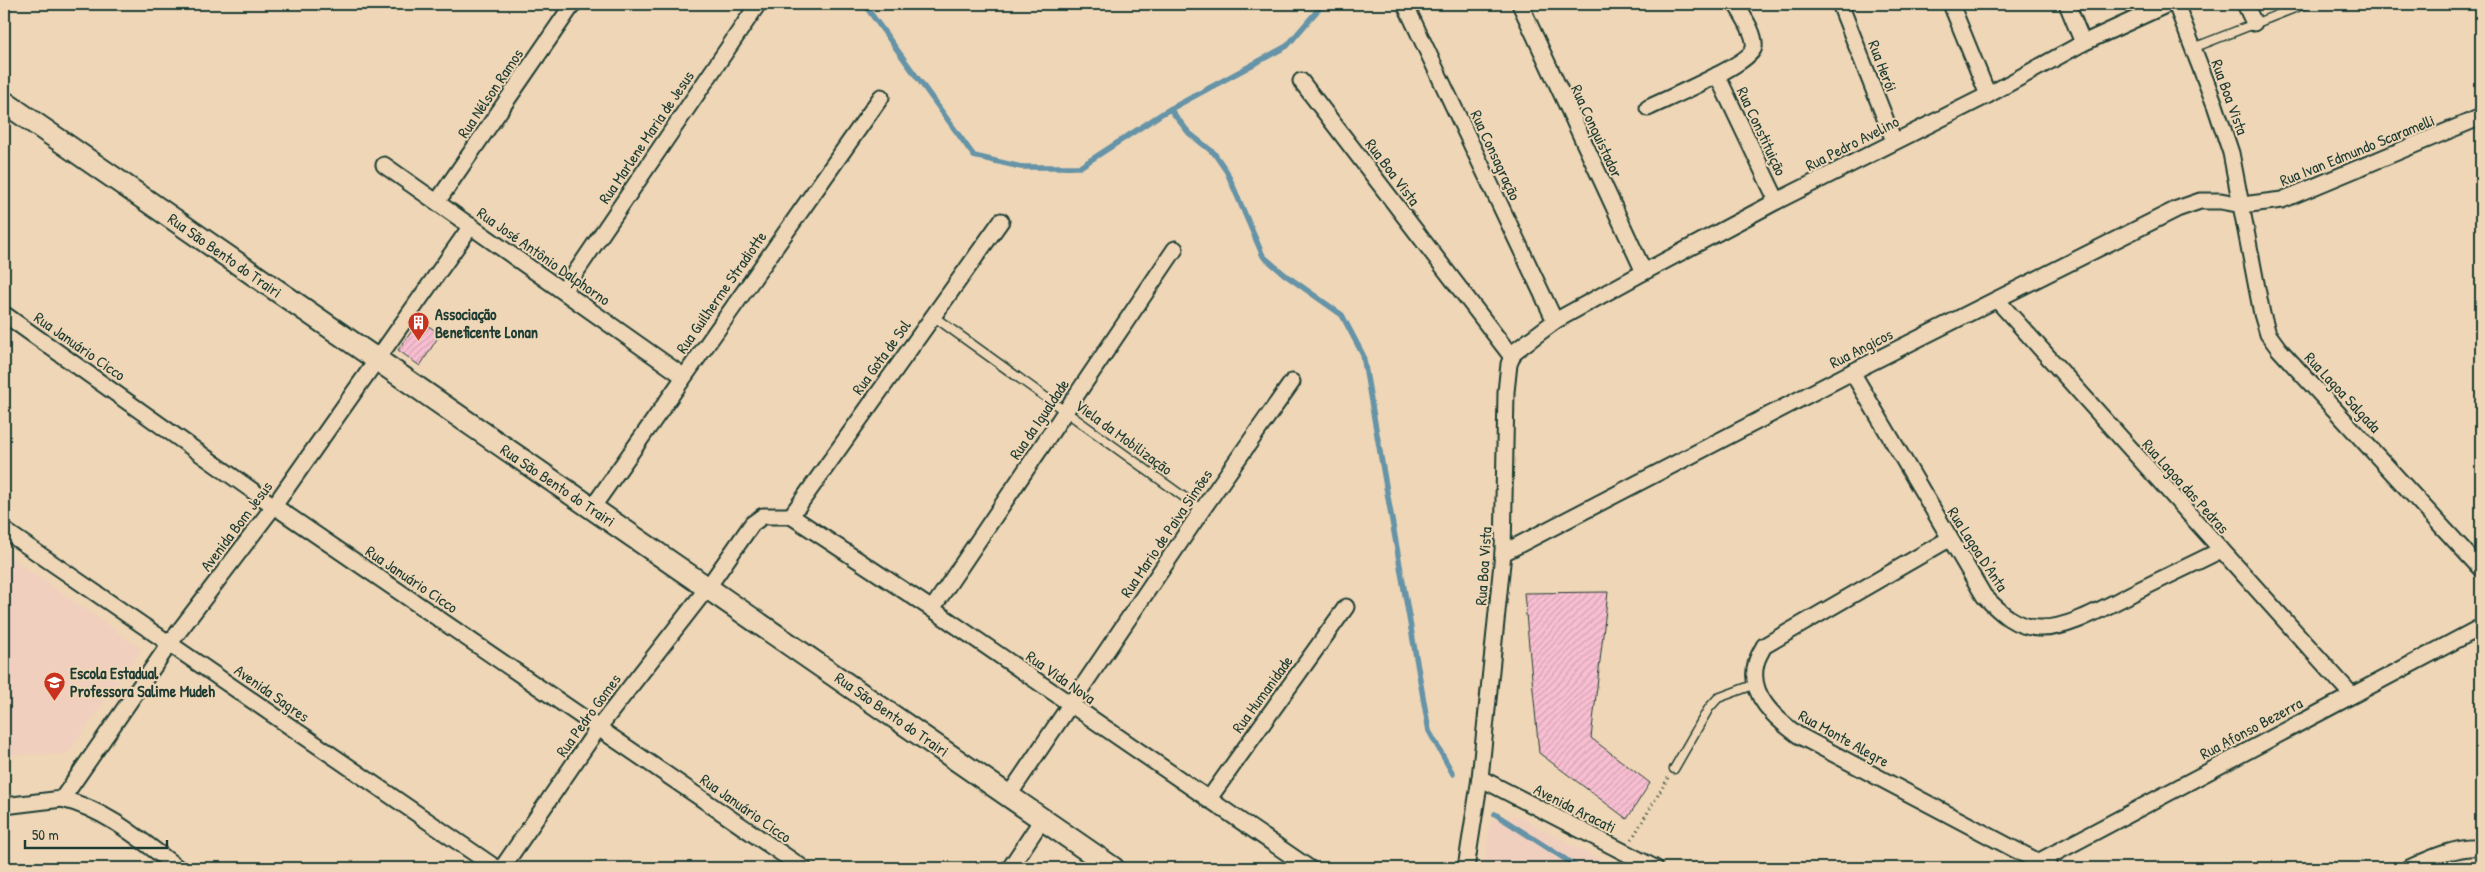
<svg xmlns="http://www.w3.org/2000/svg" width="2485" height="872" font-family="'Patrick Hand',sans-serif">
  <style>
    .built { fill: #f1cfbe }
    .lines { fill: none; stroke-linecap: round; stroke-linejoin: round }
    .stream { stroke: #6593a7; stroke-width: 5.5 }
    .building { fill: url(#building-hatch); stroke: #1f3d34 }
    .lane-casing { stroke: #1f3d34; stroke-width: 11 }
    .street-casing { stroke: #1f3d34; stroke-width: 19 }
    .secondary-casing { stroke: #1f3d34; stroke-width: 25 }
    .path { stroke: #1f3d34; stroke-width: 3; stroke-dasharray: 1 4; stroke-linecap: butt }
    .lane { stroke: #eed6b6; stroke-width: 8 }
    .street { stroke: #eed6b6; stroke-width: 15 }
    .secondary { stroke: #eed6b6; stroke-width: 21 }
    .labels { text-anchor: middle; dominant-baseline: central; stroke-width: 4; stroke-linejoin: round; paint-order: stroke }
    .street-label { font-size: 16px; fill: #1f3d34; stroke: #eed6b6 }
    .poi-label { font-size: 16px; font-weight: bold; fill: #1f3d34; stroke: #eed6b6; text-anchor: start }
  </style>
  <defs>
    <pattern id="building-hatch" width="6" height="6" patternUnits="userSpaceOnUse" patternTransform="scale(1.25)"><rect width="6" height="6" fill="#f8bed1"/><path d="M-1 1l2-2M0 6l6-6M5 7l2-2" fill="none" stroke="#d4a4b4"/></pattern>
  </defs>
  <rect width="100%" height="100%" fill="#eed6b6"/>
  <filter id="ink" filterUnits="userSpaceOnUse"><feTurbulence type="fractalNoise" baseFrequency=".02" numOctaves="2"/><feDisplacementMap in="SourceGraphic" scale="10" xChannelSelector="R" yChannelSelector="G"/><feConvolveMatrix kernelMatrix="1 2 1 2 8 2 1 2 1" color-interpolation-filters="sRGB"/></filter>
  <g filter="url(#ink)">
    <!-- built -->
    <g class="built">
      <path d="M 4,553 L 142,649 L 67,754 L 4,755 Z"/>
      <path d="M 1515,815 L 1614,868 L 1484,868 L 1490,822 Z"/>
    </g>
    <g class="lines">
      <!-- stream -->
      <g class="stream">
        <path d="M 864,4 L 974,156 L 1021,167 L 1080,167 L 1163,113 L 1287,46 L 1323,4"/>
        <path d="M 1170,109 L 1189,133 L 1214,153 L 1227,172 L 1263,256 L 1284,274 L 1342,315 L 1363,355 L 1429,731 L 1453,774"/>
        <path d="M 1495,814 L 1579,868"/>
      </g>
    </g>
    <!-- building -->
    <g class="building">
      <path d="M 420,320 L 440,334 L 420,366 L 398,350 Z"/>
      <path d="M 1608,592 L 1591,738 L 1650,783 L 1627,819 L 1539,753 L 1524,593 Z"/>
    </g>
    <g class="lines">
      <defs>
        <g id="lane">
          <path d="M 2193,48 L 2305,4"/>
          <path d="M 933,316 L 1202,510"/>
          <path d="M 1674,769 L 1709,708 L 1718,698 L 1756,684"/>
        </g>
        <g id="street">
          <path d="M 1405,4 L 1555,321"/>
          <path d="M 1520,4 L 1644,272"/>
          <path d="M 1840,4 L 1894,141"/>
          <path d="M 1951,4 L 1988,95"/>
          <path d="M 2067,4 L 2083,43"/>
          <path d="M 2176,4 L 2215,105 L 2231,153 L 2262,314 L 2268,334 L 2279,349 L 2481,569"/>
          <path d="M 2245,4 L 2254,23"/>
          <path d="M 1717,75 L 1777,201"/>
          <path d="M 1301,81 L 1512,357"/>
          <path d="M 1648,108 C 1666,99 1751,64 1754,47 C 1756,34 1742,15 1736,4"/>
          <path d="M 384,165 L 683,376"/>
          <path d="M 437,202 L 573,4"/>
          <path d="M 563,291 L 758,4"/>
          <path d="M 1997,300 L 2351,694"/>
          <path d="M 4,314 L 274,506 L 803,868"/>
          <path d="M 1852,372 L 1984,596 C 1999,611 2014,627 2038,628 C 2067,630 2105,607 2131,594 C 2161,579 2191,565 2221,550"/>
          <path d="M 592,508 L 881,97"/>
          <path d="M 791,516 L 932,609 L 1309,868"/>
          <path d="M 791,516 L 1001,221"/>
          <path d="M 4,530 L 496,868"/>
          <path d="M 1949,539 L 1764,646 C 1761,652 1757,658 1756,664 C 1748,695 1776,719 1798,735 L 2050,868"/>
          <path d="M 1503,553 L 1852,372 L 2177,209 L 2200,201 L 2221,201 L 2242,205 L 2282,200 L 2481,117"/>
          <path d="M 932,609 L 1175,249"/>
          <path d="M 1480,778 L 1655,868"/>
          <path d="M 1009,795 L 1202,510 L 1292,382"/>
          <path d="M 62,799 C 107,810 142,841 178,868"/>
          <path d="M 1208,800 L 1346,607"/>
          <path d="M 4,806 L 62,799 L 170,643 L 274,506 L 471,226"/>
          <path d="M 2038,862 L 2481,627"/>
          <path d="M 502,868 L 599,727 L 708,587 L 752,524 L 763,516 L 791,516"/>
          <path d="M 1010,868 L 1043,818"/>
          <path d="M 1466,868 L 1480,778 L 1503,553 L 1506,392 L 1509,364 L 1514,352 L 1555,321 L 1644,272 L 1777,201 L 1988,95 L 2083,43 L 2168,4"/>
          <path d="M 2409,868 C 2431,858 2457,846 2481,848"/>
        </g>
        <path id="secondary" d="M 4,102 L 1113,868"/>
      </defs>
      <!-- lane casing -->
      <use href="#lane" class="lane-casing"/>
      <!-- street casing -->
      <use href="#street" class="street-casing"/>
      <!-- secondary casing -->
      <use href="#secondary" class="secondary-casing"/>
      <!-- path -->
      <path class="path" d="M 1632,839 L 1668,778"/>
      <!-- lane -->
      <use href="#lane" class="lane"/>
      <!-- street -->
      <use href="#street" class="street"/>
      <!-- secondary -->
      <use href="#secondary" class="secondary"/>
    </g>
  </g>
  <!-- icons -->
  <defs>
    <symbol id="building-pin" viewBox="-11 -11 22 30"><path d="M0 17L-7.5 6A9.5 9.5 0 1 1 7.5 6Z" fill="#c8321e" stroke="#eed6b6"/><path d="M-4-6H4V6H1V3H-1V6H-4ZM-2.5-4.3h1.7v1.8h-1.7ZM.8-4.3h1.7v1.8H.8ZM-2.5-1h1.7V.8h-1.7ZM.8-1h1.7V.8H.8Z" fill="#fff"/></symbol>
    <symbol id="school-pin" viewBox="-11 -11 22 30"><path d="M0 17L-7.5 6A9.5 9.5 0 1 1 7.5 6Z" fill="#c8321e" stroke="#eed6b6"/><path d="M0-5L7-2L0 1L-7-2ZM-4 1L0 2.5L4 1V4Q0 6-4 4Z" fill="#fff"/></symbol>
  </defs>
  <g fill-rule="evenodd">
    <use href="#building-pin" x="406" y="310" width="25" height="34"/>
    <use href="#school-pin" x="42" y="670" width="25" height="34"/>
  </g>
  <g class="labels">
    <!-- street labels -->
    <g class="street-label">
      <text transform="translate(1883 66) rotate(69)">Rua Herói</text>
      <text transform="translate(490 93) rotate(-56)">Rua Nélson Ramos</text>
      <text transform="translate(2230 97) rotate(70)">Rua Boa Vista</text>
      <text transform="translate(1597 131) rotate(65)">Rua Conquistador</text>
      <text transform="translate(1762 131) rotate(65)">Rua Constituição</text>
      <text transform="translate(646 137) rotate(-56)">Rua Marlene Maria de Jesus</text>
      <text transform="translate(1852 143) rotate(-27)">Rua Pedro Avelino</text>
      <text transform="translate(2357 150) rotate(-22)">Rua Ivan Edmundo Scaramelli</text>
      <text transform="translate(1496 155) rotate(65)">Rua Consagração</text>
      <text transform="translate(1393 172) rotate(53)">Rua Boa Vista</text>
      <text transform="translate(225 255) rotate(35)">Rua São Bento do Trairi</text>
      <text transform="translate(544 256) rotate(35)">Rua José Antônio Dalphorno</text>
      <text transform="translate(721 292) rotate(-55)">Rua Guilherme Stradiotte</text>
      <text transform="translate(80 346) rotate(35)">Rua Januário Cicco</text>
      <text transform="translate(1861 348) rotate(-27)">Rua Angicos</text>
      <text transform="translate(881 357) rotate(-54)">Rua Gota de Sol</text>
      <text transform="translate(2343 392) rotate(47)">Rua Lagoa Salgada</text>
      <text transform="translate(1039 419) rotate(-56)">Rua da Igualdade</text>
      <text transform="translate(1124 437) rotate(36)">Viela da Mobilização</text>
      <text transform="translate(558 485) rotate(34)">Rua São Bento do Trairi</text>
      <text transform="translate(2186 486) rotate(48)">Rua Lagoa das Pedras</text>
      <text transform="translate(236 526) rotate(-53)">Avenida Bom Jesus</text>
      <text transform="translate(1166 533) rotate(-56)">Rua Mario de Paiva Simões</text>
      <text transform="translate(1978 549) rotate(57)">Rua Lagoa D'Anta</text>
      <text transform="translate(1483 566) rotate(-86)">Rua Boa Vista</text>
      <text transform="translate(412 579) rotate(34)">Rua Januário Cicco</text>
      <text transform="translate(1061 677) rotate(35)">Rua Vida Nova</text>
      <text transform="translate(272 693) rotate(35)">Avenida Sagres</text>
      <text transform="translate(1262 694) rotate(-54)">Rua Humanidade</text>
      <text transform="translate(892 714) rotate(35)">Rua São Bento do Trairi</text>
      <text transform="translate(588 715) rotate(-54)">Rua Pedro Gomes</text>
      <text transform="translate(2251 728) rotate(-28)">Rua Afonso Bezerra</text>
      <text transform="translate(1844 738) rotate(29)">Rua Monte Alegre</text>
      <text transform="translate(746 808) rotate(35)">Rua Januário Cicco</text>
      <text transform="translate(1575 808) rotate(27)">Avenida Aracati</text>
    </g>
    <!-- poi labels -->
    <g class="poi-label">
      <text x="435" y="314">Associação<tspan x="435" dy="18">Beneficente Lonan</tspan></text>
      <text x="70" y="673">Escola Estadual<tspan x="70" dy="18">Professora Salime Mudeh</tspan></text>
    </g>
  </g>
  <!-- margin -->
  <rect width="2485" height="872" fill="none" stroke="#eed6b6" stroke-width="20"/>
  <rect x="10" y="10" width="2465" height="852" fill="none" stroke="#1f3d34" stroke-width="2" filter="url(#ink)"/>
  <!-- scale -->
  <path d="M25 840v8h142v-8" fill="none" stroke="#1f3d34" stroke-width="2.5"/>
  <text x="32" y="840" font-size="15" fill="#1f3d34" stroke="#eed6b6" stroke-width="4" paint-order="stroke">50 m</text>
</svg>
